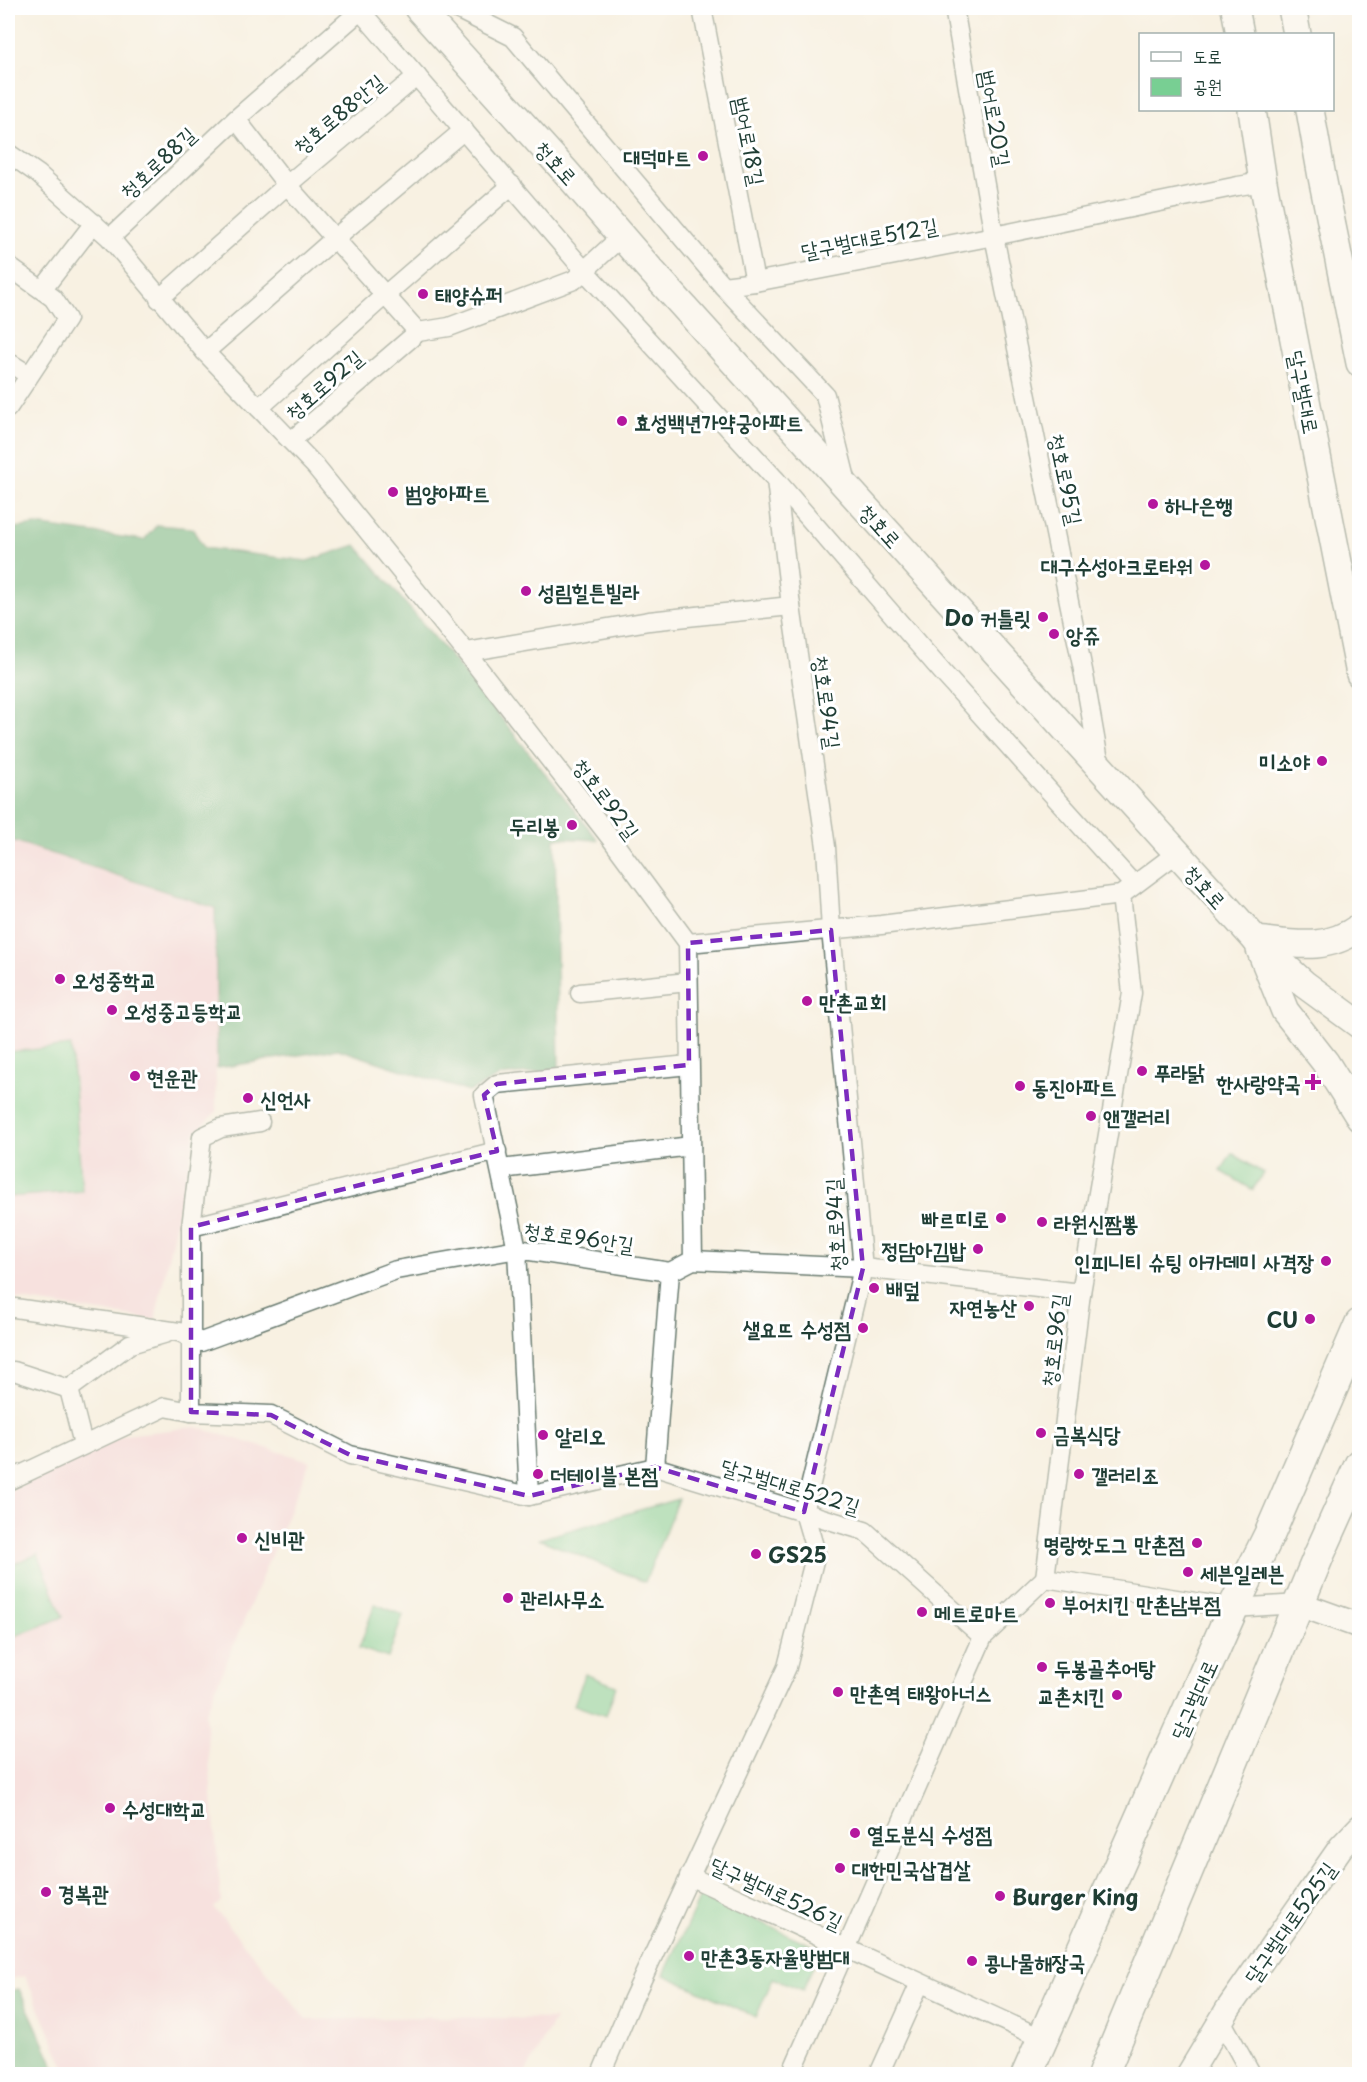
<svg xmlns="http://www.w3.org/2000/svg" width="1367" height="2082" font-family="'Playpen Sans','Poor Story',sans-serif">
  <style>
    .built { fill: #f5cfd9 }
    .green { fill: #78cf93; stroke: #4c8664; stroke-width: 1.5 }
    .forest { fill: #62b27d; stroke: #407858; stroke-width: 1.5 }
    .lines { fill: none; stroke-linecap: round; stroke-linejoin: round }
    .minor-casing { stroke: #6b7c71; stroke-width: 21 }
    .tertiary-casing { stroke: #6b7c71; stroke-width: 27 }
    .secondary-casing { stroke: #6b7c71; stroke-width: 30 }
    .primary-casing { stroke: #6b7c71; stroke-width: 33 }
    .minor { stroke: #fff; stroke-width: 18 }
    .tertiary { stroke: #fff; stroke-width: 24 }
    .secondary { stroke: #fff; stroke-width: 27 }
    .primary { stroke: #fff; stroke-width: 30 }
    .marked { fill: none; stroke: #7b2cbf; stroke-width: 4.5; stroke-dasharray: 12 8; stroke-linejoin: round }
    .poi-dot { fill: #b5179e; stroke: #fff; stroke-width: 2 }
    .labels { text-anchor: middle; dominant-baseline: central; stroke-width: 6; stroke-linejoin: round; paint-order: stroke }
    .street-label { font-size: 21px; fill: #1f3d34; stroke: #fff }
    .poi-label { font-size: 21px; font-weight: bold; fill: #1f3d34; stroke: #fff; text-anchor: start }
  </style>
  <rect width="100%" height="100%" fill="#fff"/>
  <filter id="ink" filterUnits="userSpaceOnUse"><feTurbulence type="fractalNoise" baseFrequency=".0167" numOctaves="2"/><feDisplacementMap in="SourceGraphic" scale="12" xChannelSelector="R" yChannelSelector="G"/><feConvolveMatrix kernelMatrix="1 2 1 2 8 2 1 2 1" color-interpolation-filters="sRGB"/></filter>
  <filter id="wash" filterUnits="userSpaceOnUse"><feTurbulence type="fractalNoise" baseFrequency=".008" numOctaves="4" result="noise"/><feDisplacementMap in="SourceGraphic" scale="24" xChannelSelector="R" yChannelSelector="G"/><feGaussianBlur stdDeviation="1.35" result="paint"/><feColorMatrix in="noise" values="0 0 0 0 0 0 0 0 0 0 0 0 0 0 0 0 0 1.4 0 .05"/><feComposite in="paint" operator="in"/></filter>
  <g filter="url(#wash)">
    <rect width="100%" height="100%" fill="#f8f1e2"/>
    <!-- built -->
    <g class="built">
      <path d="M 8,839 L 215,908 L 216,1112 L 195,1132 L 155,1320 L 8,1298 Z"/>
      <path d="M 196,1427 L 310,1461 L 205,1714 L 221,1901 L 214,1908 L 307,2020 L 428,2017 L 555,2019 L 525,2074 L 68,2074 L 25,1976 L 8,1979 L 8,1492 L 125,1435 Z"/>
    </g>
    <!-- green -->
    <g class="green">
      <path d="M 71,1046 L 82,1191 L 8,1197 L 8,1052 Z"/>
      <path d="M 1232,1153 L 1263,1173 L 1253,1190 L 1221,1171 Z"/>
      <path d="M 678,1499 L 645,1582 L 539,1539 Z"/>
      <path d="M 38,1554 L 63,1617 L 8,1639 L 8,1566 Z"/>
      <path d="M 375,1604 L 403,1615 L 388,1658 L 359,1648 Z"/>
      <path d="M 585,1674 L 616,1686 L 606,1716 L 574,1705 Z"/>
      <path d="M 701,1895 L 820,1949 L 803,1990 L 773,1978 L 756,2017 L 664,1975 Z"/>
    </g>
    <!-- forest -->
    <g class="forest">
      <path d="M 36,525 L 144,540 L 157,525 L 192,528 L 204,548 L 307,561 L 356,545 L 480,691 L 598,840 L 555,838 L 559,1070 L 500,1076 L 469,1092 L 338,1049 L 217,1068 L 215,908 L 8,839 L 8,529 Z"/>
      <path d="M 19,1989 L 58,2074 L 8,2074 L 8,1991 Z"/>
    </g>
  </g>
  <g filter="url(#ink)">
    <g class="lines">
      <defs>
        <g id="minor">
          <path d="M 358,8 L 583,269 L 776,480 L 944,674 L 1134,885"/>
          <path d="M 455,8 L 513,37 L 723,286 L 825,395 L 847,483"/>
          <path d="M 702,8 L 755,282"/>
          <path d="M 954,8 L 994,236 L 1084,675 L 1100,766"/>
          <path d="M 236,119 L 287,185 L 418,332"/>
          <path d="M 8,153 L 38,174 L 110,238 L 205,352 L 315,466 L 466,652 L 609,836 L 688,943 L 693,1260"/>
          <path d="M 110,238 L 236,119 L 361,10"/>
          <path d="M 8,266 L 53,298 L 67,319 L 8,408"/>
          <path d="M 723,286 L 755,282 L 994,236 L 1238,186 L 1263,182"/>
          <path d="M 43,289 L 94,223"/>
          <path d="M 159,299 L 287,185 L 417,76"/>
          <path d="M 205,352 L 334,239 L 464,130"/>
          <path d="M 8,362 L 29,375"/>
          <path d="M 259,408 L 384,296 L 512,185"/>
          <path d="M 291,441 L 418,332 L 449,327 L 574,280 L 622,236"/>
          <path d="M 466,652 L 649,621 L 791,606"/>
          <path d="M 688,943 L 881,925 L 1121,895 L 1177,853"/>
          <path d="M 580,993 L 688,982"/>
          <path d="M 260,1122 L 221,1128 L 202,1137 L 191,1227 L 191,1412 L 271,1415 L 350,1455 L 529,1496 L 655,1467 L 865,1531 L 983,1637"/>
          <path d="M 501,1169 L 691,1146"/>
          <path d="M 191,1227 L 497,1151"/>
          <path d="M 8,1307 L 179,1332 L 201,1342 L 396,1270 L 517,1249 L 670,1272 L 693,1260 L 863,1268 L 1081,1293"/>
          <path d="M 8,1372 L 14,1371 L 69,1389 L 130,1344 L 167,1333"/>
          <path d="M 69,1389 L 83,1444"/>
          <path d="M 655,1467 L 670,1272"/>
          <path d="M 8,1481 L 165,1407 L 191,1412"/>
          <path d="M 529,1496 L 517,1249 L 484,1095 L 497,1084 L 689,1065"/>
          <path d="M 1045,1578 L 1081,1293 L 1132,993 L 1121,895"/>
          <path d="M 689,1876 L 1043,2039"/>
          <path d="M 1221,2020 L 1251,2074"/>
          <path d="M 601,2074 L 632,2001 L 787,1667 L 816,1553 L 804,1512 L 863,1268 L 831,930 L 826,847 L 791,606 L 776,480"/>
          <path d="M 791,2074 L 983,1637 L 1045,1578 L 1233,1608 L 1299,1604"/>
          <path d="M 879,2074 L 920,1983"/>
        </g>
        <g id="tertiary">
          <path d="M 1299,1604 L 1360,1626"/>
          <path d="M 1189,2074 L 1228,2009 L 1341,1847 L 1360,1827"/>
        </g>
        <g id="secondary">
          <path d="M 418,8 L 565,171 L 648,267 L 1256,940 L 1304,984 L 1360,1025"/>
          <path d="M 1235,8 L 1240,34"/>
          <path d="M 1292,8 L 1297,34"/>
          <path d="M 1252,110 L 1263,182 L 1360,674"/>
          <path d="M 1310,110 L 1322,177 L 1360,363"/>
          <path d="M 1256,940 C 1294,944 1326,952 1360,927"/>
          <path d="M 1260,949 L 1285,1011 L 1325,1062 L 1360,1118"/>
        </g>
        <g id="primary">
          <path d="M 1027,2074 L 1233,1608 L 1270,1533 L 1360,1324"/>
          <path d="M 1103,2074 L 1319,1555 L 1360,1464"/>
        </g>
      </defs>
      <!-- minor casing -->
      <use href="#minor" class="minor-casing"/>
      <!-- tertiary casing -->
      <use href="#tertiary" class="tertiary-casing"/>
      <!-- secondary casing -->
      <use href="#secondary" class="secondary-casing"/>
      <!-- primary casing -->
      <use href="#primary" class="primary-casing"/>
      <!-- minor -->
      <use href="#minor" class="minor"/>
      <!-- tertiary -->
      <use href="#tertiary" class="tertiary"/>
      <!-- secondary -->
      <use href="#secondary" class="secondary"/>
      <!-- primary -->
      <use href="#primary" class="primary"/>
    </g>
  </g>
  <!-- marked area -->
  <path d="M0 0H1367V2082H0ZM 831,930 L 863,1268 L 804,1512 L 655,1467 L 529,1496 L 350,1455 L 271,1415 L 191,1412 L 191,1227 L 497,1151 L 484,1095 L 497,1084 L 689,1065 L 688,943 Z" fill="#f8f1e2" fill-opacity=".55" fill-rule="evenodd"/>
  <path class="marked" d="M 831,930 L 863,1268 L 804,1512 L 655,1467 L 529,1496 L 350,1455 L 271,1415 L 191,1412 L 191,1227 L 497,1151 L 484,1095 L 497,1084 L 689,1065 L 688,943 Z"/>
  <!-- markers -->
  <g class="poi-dot">
    <circle cx="703" cy="156" r="6"/>
    <circle cx="423" cy="294" r="6"/>
    <circle cx="622" cy="421" r="6"/>
    <circle cx="393" cy="492" r="6"/>
    <circle cx="1153" cy="504" r="6"/>
    <circle cx="1205" cy="565" r="6"/>
    <circle cx="526" cy="591" r="6"/>
    <circle cx="1043" cy="617" r="6"/>
    <circle cx="1054" cy="634" r="6"/>
    <circle cx="1322" cy="761" r="6"/>
    <circle cx="572" cy="825" r="6"/>
    <circle cx="60" cy="979" r="6"/>
    <circle cx="807" cy="1001" r="6"/>
    <circle cx="112" cy="1010" r="6"/>
    <circle cx="1142" cy="1071" r="6"/>
    <circle cx="135" cy="1076" r="6"/>
    <path d="M1310 1073h6v6h6v6h-6v6h-6v-6h-6v-6h6z"/>
    <circle cx="1020" cy="1086" r="6"/>
    <circle cx="248" cy="1098" r="6"/>
    <circle cx="1091" cy="1116" r="6"/>
    <circle cx="1001" cy="1218" r="6"/>
    <circle cx="1042" cy="1222" r="6"/>
    <circle cx="978" cy="1249" r="6"/>
    <circle cx="1326" cy="1261" r="6"/>
    <circle cx="874" cy="1288" r="6"/>
    <circle cx="1029" cy="1306" r="6"/>
    <circle cx="1310" cy="1319" r="6"/>
    <circle cx="863" cy="1328" r="6"/>
    <circle cx="1041" cy="1433" r="6"/>
    <circle cx="543" cy="1435" r="6"/>
    <circle cx="538" cy="1474" r="6"/>
    <circle cx="1079" cy="1474" r="6"/>
    <circle cx="242" cy="1538" r="6"/>
    <circle cx="1197" cy="1543" r="6"/>
    <circle cx="756" cy="1554" r="6"/>
    <circle cx="1188" cy="1572" r="6"/>
    <circle cx="508" cy="1598" r="6"/>
    <circle cx="1050" cy="1603" r="6"/>
    <circle cx="922" cy="1612" r="6"/>
    <circle cx="1042" cy="1667" r="6"/>
    <circle cx="838" cy="1692" r="6"/>
    <circle cx="1117" cy="1695" r="6"/>
    <circle cx="110" cy="1808" r="6"/>
    <circle cx="855" cy="1833" r="6"/>
    <circle cx="840" cy="1868" r="6"/>
    <circle cx="46" cy="1892" r="6"/>
    <circle cx="1000" cy="1896" r="6"/>
    <circle cx="689" cy="1956" r="6"/>
    <circle cx="972" cy="1961" r="6"/>
  </g>
  <g class="labels">
    <!-- street labels -->
    <g class="street-label">
      <text transform="translate(338 113) rotate(-40)">청호로88안길</text>
      <text transform="translate(996 118) rotate(80)">범어로20길</text>
      <text transform="translate(750 141) rotate(79)">범어로18길</text>
      <text transform="translate(157 162) rotate(-43)">청호로88길</text>
      <text transform="translate(557 162) rotate(48)">청호로</text>
      <text transform="translate(869 237) rotate(-11)">달구벌대로512길</text>
      <text transform="translate(323 384) rotate(-41)">청호로92길</text>
      <text transform="translate(1305 392) rotate(79)">달구벌대로</text>
      <text transform="translate(1067 479) rotate(78)">청호로95길</text>
      <text transform="translate(881 525) rotate(48)">청호로</text>
      <text transform="translate(828 702) rotate(82)">청호로94길</text>
      <text transform="translate(607 798) rotate(53)">청호로92길</text>
      <text transform="translate(1206 886) rotate(48)">청호로</text>
      <text transform="translate(834 1225) rotate(-93)">청호로94길</text>
      <text transform="translate(579 1236) rotate(8)">청호로96안길</text>
      <text transform="translate(1053 1340) rotate(-83)">청호로96길</text>
      <text transform="translate(791 1485) rotate(17)">달구벌대로522길</text>
      <text transform="translate(1193 1699) rotate(-66)">달구벌대로</text>
      <text transform="translate(777 1892) rotate(25)">달구벌대로526길</text>
      <text transform="translate(1289 1922) rotate(-55)">달구벌대로525길</text>
    </g>
    <!-- poi labels -->
    <g class="poi-label">
      <text x="691" y="156" text-anchor="end">대덕마트</text>
      <text x="435" y="294">태양슈퍼</text>
      <text x="634" y="421">효성백년가약궁아파트</text>
      <text x="405" y="492">범양아파트</text>
      <text x="1165" y="504">하나은행</text>
      <text x="1193" y="565" text-anchor="end">대구수성아크로타워</text>
      <text x="538" y="591">성림힐튼빌라</text>
      <text x="1031" y="617" text-anchor="end">Do 커틀릿</text>
      <text x="1066" y="634">앙쥬</text>
      <text x="1310" y="761" text-anchor="end">미소야</text>
      <text x="560" y="825" text-anchor="end">두리봉</text>
      <text x="72" y="979">오성중학교</text>
      <text x="819" y="1001">만촌교회</text>
      <text x="124" y="1010">오성중고등학교</text>
      <text x="1154" y="1071">푸라닭</text>
      <text x="147" y="1076">현운관</text>
      <text x="1301" y="1082" text-anchor="end">한사랑약국</text>
      <text x="1032" y="1086">동진아파트</text>
      <text x="260" y="1098">신언사</text>
      <text x="1103" y="1116">앤갤러리</text>
      <text x="989" y="1218" text-anchor="end">빠르띠로</text>
      <text x="1054" y="1222">라원신짬뽕</text>
      <text x="966" y="1249" text-anchor="end">정담아김밥</text>
      <text x="1314" y="1261" text-anchor="end">인피니티 슈팅 아카데미 사격장</text>
      <text x="886" y="1288">배덮</text>
      <text x="1017" y="1306" text-anchor="end">자연농산</text>
      <text x="1298" y="1319" text-anchor="end">CU</text>
      <text x="851" y="1328" text-anchor="end">샐요뜨 수성점</text>
      <text x="1053" y="1433">금복식당</text>
      <text x="555" y="1435">알리오</text>
      <text x="550" y="1474">더테이블 본점</text>
      <text x="1091" y="1474">갤러리조</text>
      <text x="254" y="1538">신비관</text>
      <text x="1185" y="1543" text-anchor="end">명랑핫도그 만촌점</text>
      <text x="768" y="1554">GS25</text>
      <text x="1200" y="1572">세븐일레븐</text>
      <text x="520" y="1598">관리사무소</text>
      <text x="1062" y="1603">부어치킨 만촌남부점</text>
      <text x="934" y="1612">메트로마트</text>
      <text x="1054" y="1667">두봉골추어탕</text>
      <text x="850" y="1692">만촌역 태왕아너스</text>
      <text x="1105" y="1695" text-anchor="end">교촌치킨</text>
      <text x="122" y="1808">수성대학교</text>
      <text x="867" y="1833">열도분식 수성점</text>
      <text x="852" y="1868">대한민국삽겹살</text>
      <text x="58" y="1892">경복관</text>
      <text x="1012" y="1896">Burger King</text>
      <text x="701" y="1956">만촌3동자율방범대</text>
      <text x="984" y="1961">콩나물해장국</text>
    </g>
  </g>
  <!-- margin -->
  <rect width="1367" height="2082" fill="none" stroke="#fff" stroke-width="30"/>
  <!-- legend -->
  <rect x="1139" y="33" width="195" height="78" fill="#ffffff" stroke="#a5b1ae" stroke-width="1.5"/>
  <rect x="1151" y="52" width="30" height="9" fill="#ffffff" stroke="#a5b1ae" stroke-width="1.5"/>
  <text x="1193" y="63" font-size="18" fill="#1f3d34">도로</text>
  <rect x="1151" y="78" width="30" height="18" fill="#78cf93" stroke="#a5b1ae" stroke-width="1.5"/>
  <text x="1193" y="93" font-size="18" fill="#1f3d34">공원</text>
</svg>
